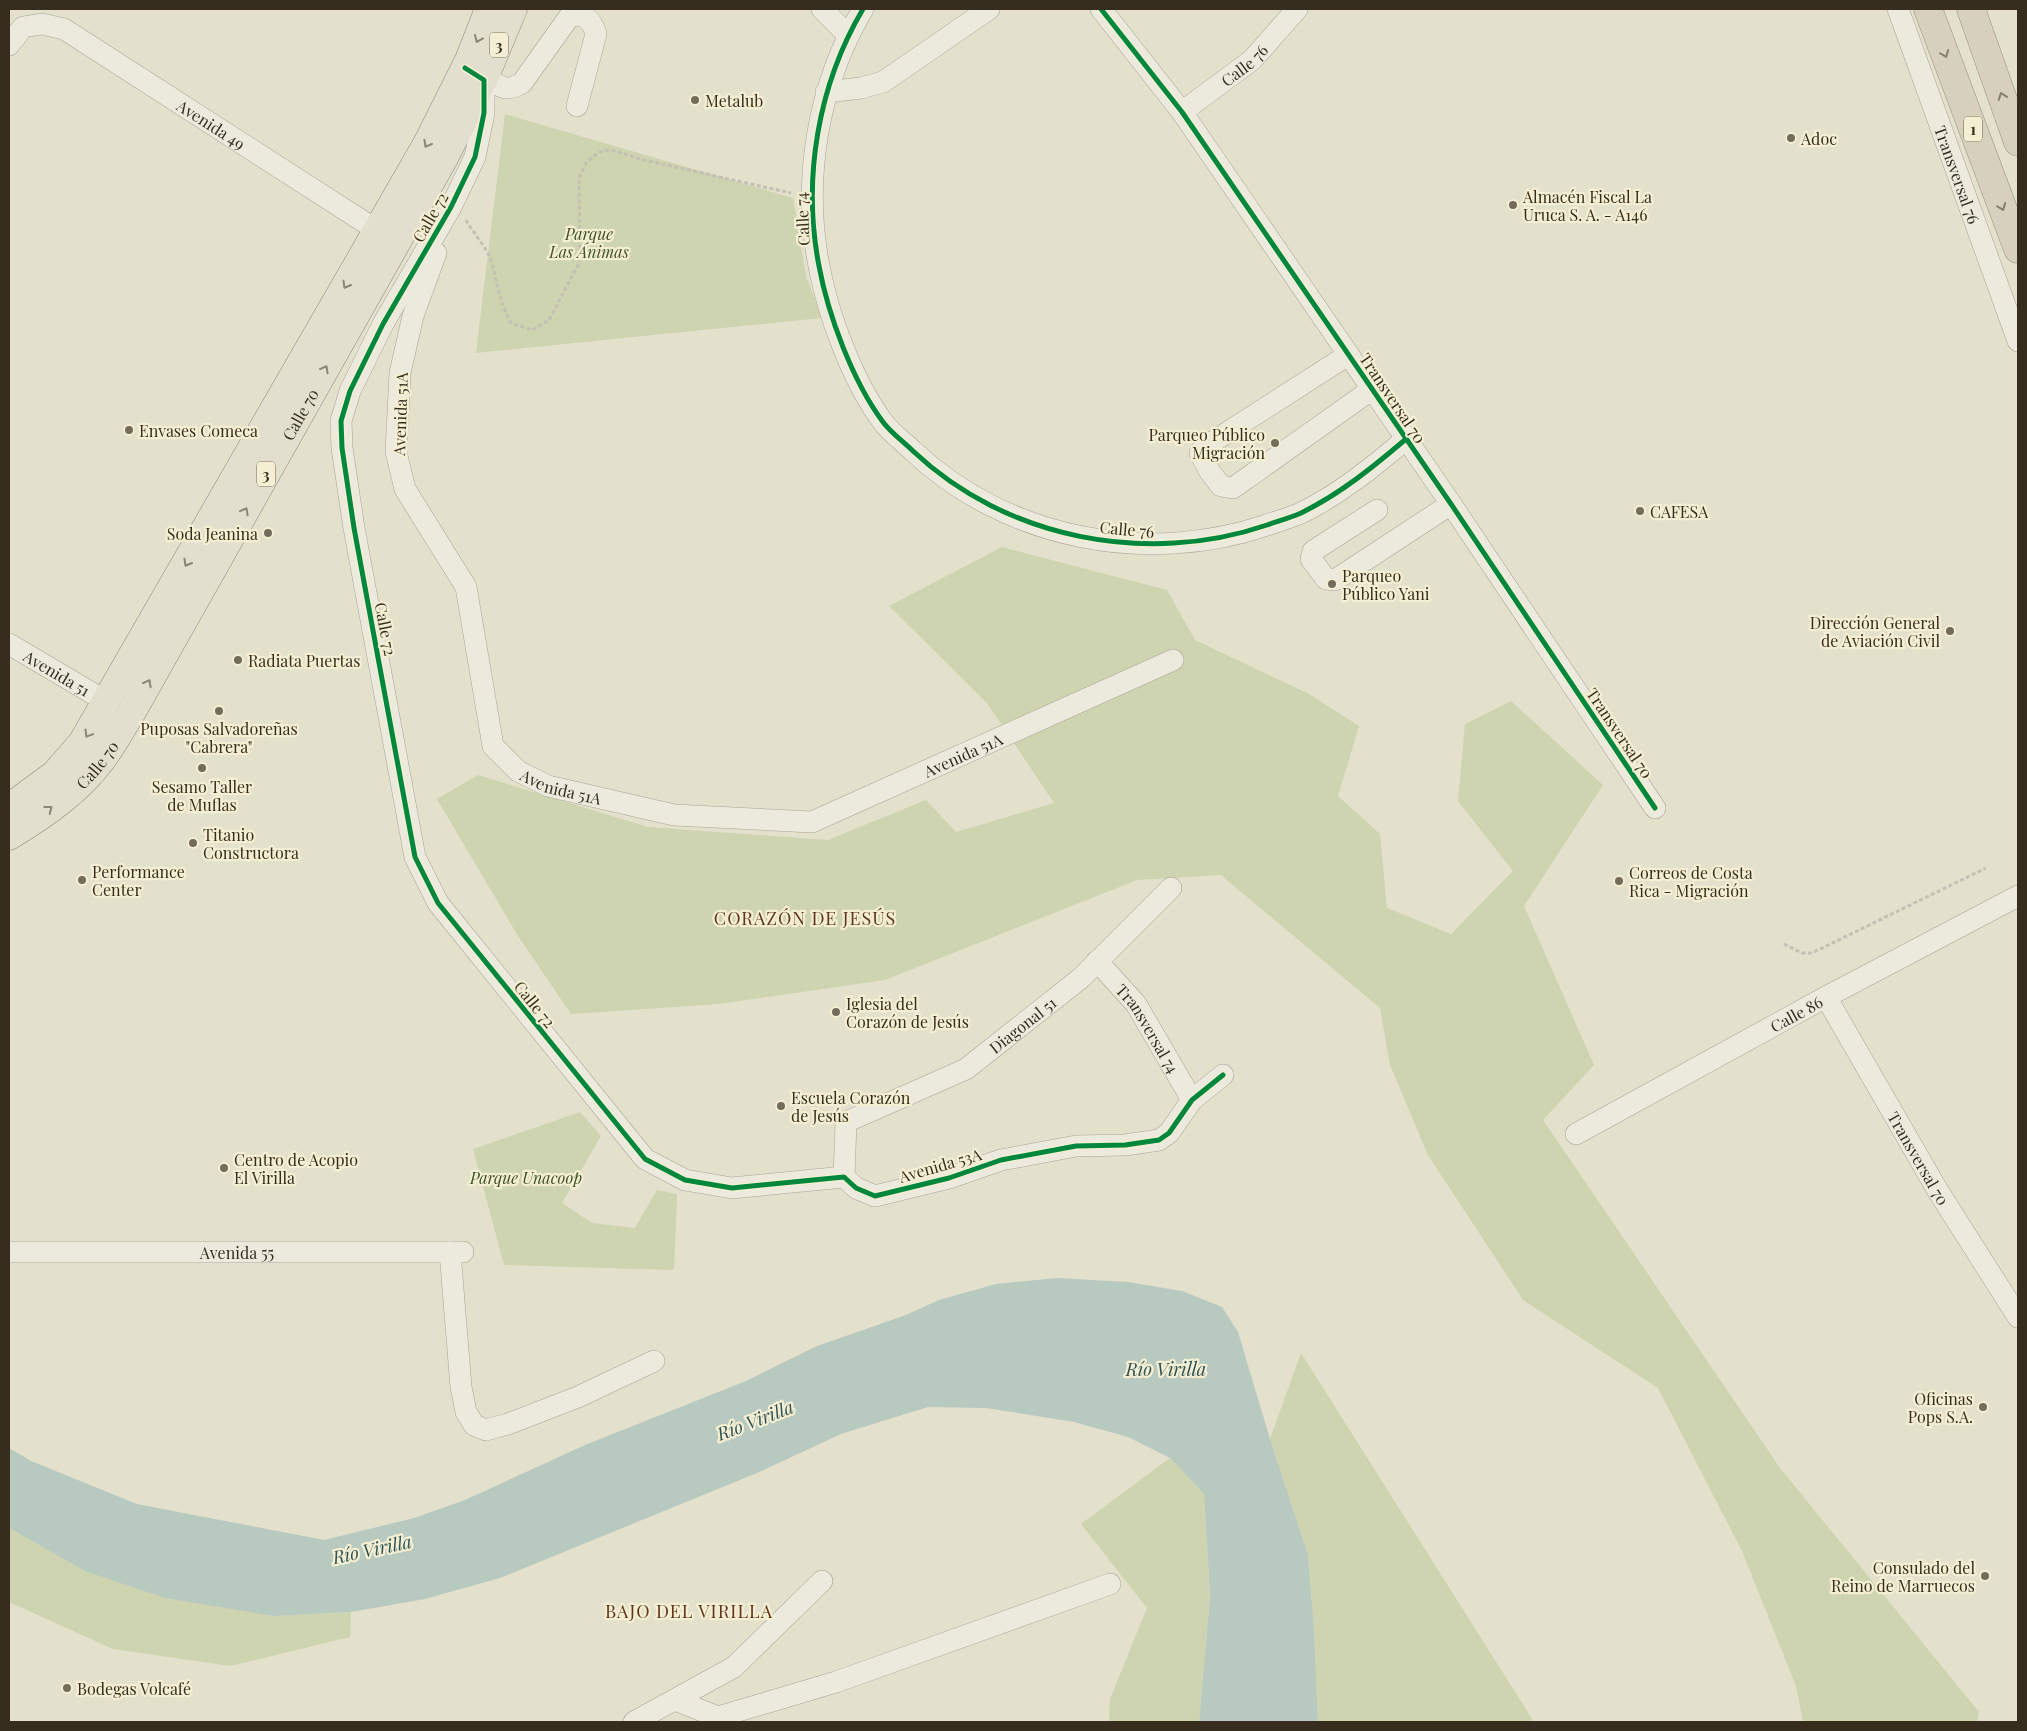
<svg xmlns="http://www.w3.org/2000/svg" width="2027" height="1731" font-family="'Playfair Display',serif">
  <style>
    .green { fill: #ced4af }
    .water { fill: #b8c9c0 }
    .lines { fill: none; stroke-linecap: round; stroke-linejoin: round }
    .minor-casing { stroke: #a8a495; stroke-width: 22 }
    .major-casing { stroke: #8e897c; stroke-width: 29 }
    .highway-casing { stroke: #8e897c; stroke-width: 29 }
    .path { stroke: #c4c0b4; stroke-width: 3; stroke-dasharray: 4 2.5; stroke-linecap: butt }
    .minor { stroke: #ece9dd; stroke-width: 21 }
    .major { stroke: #e2dfcf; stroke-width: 28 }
    .highway { stroke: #d6d0bd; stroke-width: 28 }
    .cycleway-casing { stroke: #f4efd2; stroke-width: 8 }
    .cycleway { stroke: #00873e; stroke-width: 5 }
    .oneway { stroke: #8c8676 }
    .oneway2 { stroke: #867e6e }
    .poi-dot { fill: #736c5b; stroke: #f4efd2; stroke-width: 2 }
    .labels { text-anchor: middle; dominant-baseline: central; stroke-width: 4.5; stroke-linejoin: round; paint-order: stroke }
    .shield { fill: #f4efd2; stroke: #6f6754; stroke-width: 1 }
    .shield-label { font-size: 15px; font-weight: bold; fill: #362d1e }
    .street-label { font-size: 16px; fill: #362d1e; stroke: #f4efd2 }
    .poi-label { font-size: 16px; fill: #362d1e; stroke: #f4efd2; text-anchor: start }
    .park-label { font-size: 16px; font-style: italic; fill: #405225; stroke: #f4efd2 }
    .neighbourhood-label { font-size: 18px; letter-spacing: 1px; fill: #61361f; stroke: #f4efd2 }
    .water-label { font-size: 18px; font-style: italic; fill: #2d5256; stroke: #f4efd2 }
  </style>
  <rect width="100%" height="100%" fill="#e3e0cc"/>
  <!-- green -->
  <g class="green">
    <path d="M 505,114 L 793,198 L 806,276 L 822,318 L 476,353 Z"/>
    <path d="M 1002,547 L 1167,590 L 1195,640 L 1309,694 L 1359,726 L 1338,796 L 1380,834 L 1387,908 L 1451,934 L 1513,871 L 1458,801 L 1465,724 L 1511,701 L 1603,785 L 1524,906 L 1594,1065 L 1543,1120 L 1780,1468 L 1979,1712 L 1977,1722 L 1803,1722 L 1796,1686 L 1742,1551 L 1658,1388 L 1523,1300 L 1428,1155 L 1390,1065 L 1380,1008 L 1221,875 L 1137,880 L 885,980 L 719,1004 L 571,1014 L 518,936 L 437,799 L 478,775 L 648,827 L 828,840 L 926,800 L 956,832 L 1054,803 L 987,703 L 889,606 Z"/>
    <path d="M 580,1112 L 601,1136 L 562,1203 L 592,1223 L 635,1228 L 657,1190 L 677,1194 L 674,1270 L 504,1265 L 473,1149 Z"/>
    <path d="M 1301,1353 L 1534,1722 L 1318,1722 L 1314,1627 L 1308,1554 L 1270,1439 Z"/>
    <path d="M 1170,1458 L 1204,1494 L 1210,1596 L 1199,1722 L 1109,1722 L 1110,1699 L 1147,1608 L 1081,1524 Z"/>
    <path d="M 9,1528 L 85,1571 L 274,1616 L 351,1612 L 350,1637 L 230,1666 L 113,1649 L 9,1602 Z"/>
  </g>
  <!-- water -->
  <path class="water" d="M 1057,1278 L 1128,1282 L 1182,1291 L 1222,1307 L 1238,1332 L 1270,1439 L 1308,1554 L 1314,1627 L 1318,1722 L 1199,1722 L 1210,1596 L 1204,1494 L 1170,1458 L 1128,1437 L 1074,1422 L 986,1408 L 928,1407 L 841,1434 L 757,1473 L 500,1578 L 425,1599 L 351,1612 L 274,1616 L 165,1598 L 85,1571 L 9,1528 L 9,1448 L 31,1461 L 137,1504 L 324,1540 L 414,1518 L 465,1500 L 585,1445 L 746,1381 L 817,1346 L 906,1315 L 939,1300 L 996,1284 Z"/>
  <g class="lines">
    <defs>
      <g id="minor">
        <path d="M 822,9 L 848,35"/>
        <path d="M 863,9 C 818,85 802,179 819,266 C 828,315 853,382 883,422 C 891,433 903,441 913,451 C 1006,539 1147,566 1267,525 C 1278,521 1290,518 1301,513 C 1340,494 1373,467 1406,439"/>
        <path d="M 1101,9 L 1182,112 L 1451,504 L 1655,808"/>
        <path id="s1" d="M 1898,9 L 2018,341"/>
        <path id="s2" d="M 9,45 L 23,27 L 42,24 L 64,29 L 378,231"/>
        <path d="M 485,76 C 501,87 504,93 522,83 L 569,17 C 584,12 592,20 596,34 L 577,106"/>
        <path d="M 484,81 L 484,113 L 475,157 L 451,207 L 383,324 L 350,391 L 341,421 L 342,448 L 354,528 L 415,857 L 438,903 L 645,1159 L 685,1180 L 732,1188 L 844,1177 L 856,1188 L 875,1196 L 949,1178 L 1001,1160 L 1076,1146 L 1125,1145 L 1159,1140 L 1169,1133 L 1192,1100 L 1223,1075"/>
        <path d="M 826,92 L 861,88 L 883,82 L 989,9"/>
        <path id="s3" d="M 1182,112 L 1252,60 L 1297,9"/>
        <path id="s4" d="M 436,253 L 413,316 L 400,373 L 396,452 L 405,489 L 466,587 L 493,746 L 518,771 L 548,786 L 674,815 L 812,822 L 1173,660"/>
        <path d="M 1348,355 L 1203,448 L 1200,453 L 1210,472 L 1221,486 L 1233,488 L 1371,390"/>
        <path d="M 1377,510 L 1313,551 L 1311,559 L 1326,579 L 1335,580 L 1451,504"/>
        <path id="s5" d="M 9,644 L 107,702"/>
        <path id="s6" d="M 1097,961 L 1136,1004 L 1192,1100"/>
        <path id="s7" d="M 1826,997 L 1938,1191 L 2018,1317"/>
        <path id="s8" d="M 1576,1134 L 1826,997 L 2018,896"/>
        <path id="s9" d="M 844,1177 L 846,1122 L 966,1069 L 1081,978 L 1171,888"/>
        <path id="s10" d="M 9,1252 L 463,1252"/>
        <path d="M 450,1252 L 461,1387 L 466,1412 L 474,1425 L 486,1430 L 508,1424 L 578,1397 L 654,1361"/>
        <path d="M 675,1700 L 718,1717 L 836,1682 L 1110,1584"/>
        <path d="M 634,1722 L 734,1667 L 822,1581"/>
      </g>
      <g id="major">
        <path d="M 9,808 L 55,774 L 82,743 L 427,144 L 469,60 L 489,9"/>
        <path id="s11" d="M 9,836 C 42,816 79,791 102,759 C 112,746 120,731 129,717 L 444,158 L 485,76 L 513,9"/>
      </g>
      <g id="highway">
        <path d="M 1928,9 L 2018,249"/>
        <path d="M 1971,9 L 2018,142"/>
      </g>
    </defs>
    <!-- minor casing -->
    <use href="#minor" class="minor-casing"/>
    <!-- major casing -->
    <use href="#major" class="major-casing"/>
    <!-- highway casing -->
    <use href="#highway" class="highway-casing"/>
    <!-- path -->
    <g class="path">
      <path d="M 466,220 C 473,233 487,248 491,260 C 497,282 500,303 511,323 L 532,330 L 549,320 L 578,265 L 580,252 L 579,178 L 586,163 L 598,153 L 605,150 L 615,151 L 640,159 L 791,193"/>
      <path d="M 1784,944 L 1802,953 L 1812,953 L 1986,868"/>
    </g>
    <!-- minor -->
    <use href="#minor" class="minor"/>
    <!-- major -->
    <use href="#major" class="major"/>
    <!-- highway -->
    <use href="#highway" class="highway"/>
    <defs>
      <g id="cycleway">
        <path d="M 863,9 C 818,85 802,179 819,266 C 828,315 853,382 883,422 C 891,433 903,441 913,451 C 1006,539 1147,566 1267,525 C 1278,521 1290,518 1301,513 C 1340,494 1373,467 1406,439"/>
        <path d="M 1101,9 L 1182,112 L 1451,504 L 1655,808"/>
        <path d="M 465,68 L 484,80 L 484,113 L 475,157 L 451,207 L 383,324 L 350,391 L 341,421 L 342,448 L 354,528 L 415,857 L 438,903 L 645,1159 L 685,1180 L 732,1188 L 844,1177 L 856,1188 L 875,1196 L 949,1178 L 1001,1160 L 1076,1146 L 1125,1145 L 1159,1140 L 1169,1133 L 1192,1100 L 1223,1075"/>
      </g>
    </defs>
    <!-- cycleway casing -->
    <use href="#cycleway" class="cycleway-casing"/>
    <!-- cycleway -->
    <use href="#cycleway" class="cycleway"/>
  </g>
  <!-- one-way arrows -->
  <defs><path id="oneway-chevron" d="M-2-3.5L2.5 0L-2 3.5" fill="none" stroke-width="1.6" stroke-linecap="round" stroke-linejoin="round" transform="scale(1.25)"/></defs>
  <g class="oneway">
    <use href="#oneway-chevron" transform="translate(478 39) rotate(113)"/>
    <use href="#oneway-chevron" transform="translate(427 144) rotate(119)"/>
    <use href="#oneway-chevron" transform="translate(346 285) rotate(120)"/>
    <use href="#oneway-chevron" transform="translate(325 369) rotate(-61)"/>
    <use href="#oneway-chevron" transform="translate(245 511) rotate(-61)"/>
    <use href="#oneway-chevron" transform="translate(187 563) rotate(120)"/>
    <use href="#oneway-chevron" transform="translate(148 683) rotate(-61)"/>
    <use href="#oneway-chevron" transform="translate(88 734) rotate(121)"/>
    <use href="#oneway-chevron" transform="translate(49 809) rotate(-38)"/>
  </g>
  <g class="oneway2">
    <use href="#oneway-chevron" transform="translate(1945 54) rotate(69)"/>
    <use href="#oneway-chevron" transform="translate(2002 96) rotate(-110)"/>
    <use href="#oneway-chevron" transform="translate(2002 207) rotate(69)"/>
  </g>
  <!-- markers -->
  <g class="poi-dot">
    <circle cx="695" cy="100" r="5"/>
    <circle cx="1791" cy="138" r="5"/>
    <circle cx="1513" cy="205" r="5"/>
    <circle cx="129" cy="430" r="5"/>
    <circle cx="1275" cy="443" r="5"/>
    <circle cx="1640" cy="511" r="5"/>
    <circle cx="268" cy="533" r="5"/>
    <circle cx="1332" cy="584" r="5"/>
    <circle cx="1950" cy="631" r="5"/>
    <circle cx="238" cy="660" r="5"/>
    <circle cx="219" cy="711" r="5"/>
    <circle cx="202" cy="768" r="5"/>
    <circle cx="193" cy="843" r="5"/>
    <circle cx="82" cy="880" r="5"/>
    <circle cx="1619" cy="881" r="5"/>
    <circle cx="836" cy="1012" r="5"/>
    <circle cx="781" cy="1106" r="5"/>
    <circle cx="224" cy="1168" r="5"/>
    <circle cx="1983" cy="1407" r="5"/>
    <circle cx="1985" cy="1576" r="5"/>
    <circle cx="67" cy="1688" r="5"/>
  </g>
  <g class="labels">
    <!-- shield labels -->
    <g class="shield">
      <rect x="490" y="32.5" width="18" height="25" rx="4"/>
      <rect x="1964" y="116.5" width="18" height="25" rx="4"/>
      <rect x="257" y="461.5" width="18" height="25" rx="4"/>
    </g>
    <g class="shield-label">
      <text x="499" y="45">3</text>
      <text x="1973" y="129">1</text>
      <text x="266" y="474">3</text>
    </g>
    <!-- street labels -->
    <g class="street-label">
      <text stroke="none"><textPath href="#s3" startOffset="78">Calle 76</textPath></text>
      <text stroke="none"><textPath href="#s2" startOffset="240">Avenida 49</textPath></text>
      <text stroke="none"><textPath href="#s1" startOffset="176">Transversal 76</textPath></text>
      <text transform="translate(430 217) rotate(-60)">Calle 72</text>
      <text transform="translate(802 219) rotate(-93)">Calle 74</text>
      <text transform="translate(1393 398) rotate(56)">Transversal 70</text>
      <text transform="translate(400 414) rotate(-88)">Avenida 51A</text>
      <text stroke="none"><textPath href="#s11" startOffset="519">Calle 70</textPath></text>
      <text transform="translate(1127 529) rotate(5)">Calle 76</text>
      <text transform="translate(386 629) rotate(79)">Calle 72</text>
      <text stroke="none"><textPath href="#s5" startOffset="56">Avenida 51</textPath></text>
      <text transform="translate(1620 733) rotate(56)">Transversal 70</text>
      <text stroke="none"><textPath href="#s4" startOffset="1021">Avenida 51A</textPath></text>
      <text stroke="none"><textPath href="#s11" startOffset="114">Calle 70</textPath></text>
      <text stroke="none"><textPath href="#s4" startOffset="601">Avenida 51A</textPath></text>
      <text transform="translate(535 1004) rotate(51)">Calle 72</text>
      <text stroke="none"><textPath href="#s8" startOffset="251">Calle 86</textPath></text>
      <text stroke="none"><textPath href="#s9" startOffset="258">Diagonal 51</textPath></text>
      <text stroke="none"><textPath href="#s6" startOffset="85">Transversal 74</textPath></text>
      <text stroke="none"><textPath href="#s7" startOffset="186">Transversal 70</textPath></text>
      <text transform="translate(940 1165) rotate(-16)">Avenida 53A</text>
      <text stroke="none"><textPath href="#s10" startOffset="228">Avenida 55</textPath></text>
    </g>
    <!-- poi labels -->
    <g class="poi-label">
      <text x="705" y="100">Metalub</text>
      <text x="1801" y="138">Adoc</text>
      <text x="1523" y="196">Almacén Fiscal La<tspan x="1523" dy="18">Uruca S. A. - A146</tspan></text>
      <text x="139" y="430">Envases Comeca</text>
      <text x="1265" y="434" text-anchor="end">Parqueo Público<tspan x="1265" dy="18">Migración</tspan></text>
      <text x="1650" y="511">CAFESA</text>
      <text x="258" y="533" text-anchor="end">Soda Jeanina</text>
      <text x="1342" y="575">Parqueo<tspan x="1342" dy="18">Público Yani</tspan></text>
      <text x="1940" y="622" text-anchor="end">Dirección General<tspan x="1940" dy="18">de Aviación Civil</tspan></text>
      <text x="248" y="660">Radiata Puertas</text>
      <text x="219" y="728" text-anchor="middle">Puposas Salvadoreñas<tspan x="219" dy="18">"Cabrera"</tspan></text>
      <text x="202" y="786" text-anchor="middle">Sesamo Taller<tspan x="202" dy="18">de Muflas</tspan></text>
      <text x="203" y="834">Titanio<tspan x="203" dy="18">Constructora</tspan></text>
      <text x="92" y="871">Performance<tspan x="92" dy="18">Center</tspan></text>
      <text x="1629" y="872">Correos de Costa<tspan x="1629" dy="18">Rica - Migración</tspan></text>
      <text x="846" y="1003">Iglesia del<tspan x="846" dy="18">Corazón de Jesús</tspan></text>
      <text x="791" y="1097">Escuela Corazón<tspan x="791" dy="18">de Jesús</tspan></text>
      <text x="234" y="1159">Centro de Acopio<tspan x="234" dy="18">El Virilla</tspan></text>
      <text x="1973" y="1398" text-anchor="end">Oficinas<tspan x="1973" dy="18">Pops S.A.</tspan></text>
      <text x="1975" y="1567" text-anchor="end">Consulado del<tspan x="1975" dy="18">Reino de Marruecos</tspan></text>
      <text x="77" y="1688">Bodegas Volcafé</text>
    </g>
    <!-- park labels -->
    <g class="park-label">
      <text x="589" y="233">Parque<tspan x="589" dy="18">Las Ánimas</tspan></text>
      <text x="526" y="1177">Parque Unacoop</text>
    </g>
    <!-- neighbourhood labels -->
    <g class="neighbourhood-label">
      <text x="805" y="918">CORAZÓN DE JESÚS</text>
      <text x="689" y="1611">BAJO DEL VIRILLA</text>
    </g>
    <!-- water labels -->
    <g class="water-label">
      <text x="1166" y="1369">Río Virilla</text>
      <text transform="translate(755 1420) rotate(-21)">Río Virilla</text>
      <text transform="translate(372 1549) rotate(-12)">Río Virilla</text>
    </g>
  </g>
  <!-- border -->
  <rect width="2027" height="1731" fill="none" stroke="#362d1e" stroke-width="20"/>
</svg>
